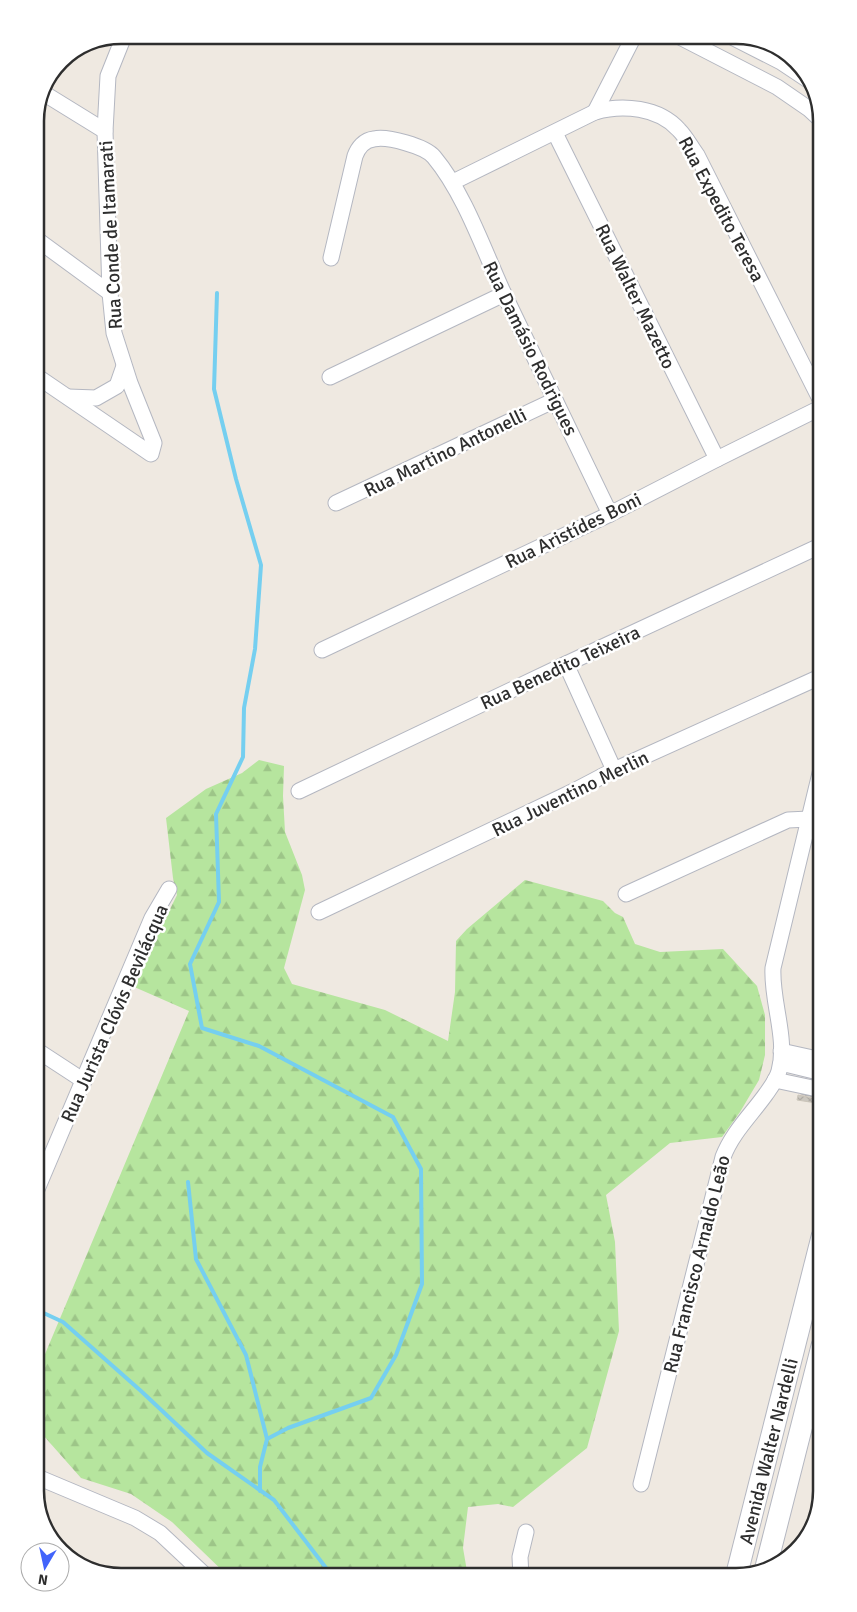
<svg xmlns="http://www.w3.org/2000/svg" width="857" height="1612" font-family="Signika,sans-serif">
<defs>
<pattern id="forest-firs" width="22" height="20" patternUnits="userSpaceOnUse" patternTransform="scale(1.25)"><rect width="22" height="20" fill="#b6e59e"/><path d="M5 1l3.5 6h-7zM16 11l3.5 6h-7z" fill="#9dc588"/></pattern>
<pattern id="building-cross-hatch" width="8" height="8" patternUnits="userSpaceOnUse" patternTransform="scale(1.25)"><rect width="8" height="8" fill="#cbc7bf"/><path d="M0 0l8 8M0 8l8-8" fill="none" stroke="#afaba4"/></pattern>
<filter id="shadow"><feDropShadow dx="4.5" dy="-4.5" stdDeviation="1" flood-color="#0004"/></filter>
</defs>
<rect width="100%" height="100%" fill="#efe9e1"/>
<!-- forest -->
<path fill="url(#forest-firs)" d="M259,760l25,6 -1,30 2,36 17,43 3,15 -21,78 8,16 93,26 63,31 7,-49 1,-51 11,-12 58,-49 78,21 12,12 8,4 12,27 25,8 63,-3 34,37 8,29v40l-6,25 -19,32 -18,25 -52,6 -64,52 9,47 4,89 -32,117 -74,59 -15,-3 -30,3 -5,41 5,29h-239l-57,-55 -41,-28 -50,-16 -38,-43 -8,-22v-35l154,-367 -57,-25 45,-91 -4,-17 -7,-60 40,-29 36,-16z"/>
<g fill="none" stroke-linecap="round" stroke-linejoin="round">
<!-- stream -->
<g stroke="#75cff0" stroke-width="4">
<path d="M217,293l-3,96 22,90 25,86 -6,84 -11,59 -1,49 -27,57 3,88 -29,62 12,64 57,18 134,71 28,52 1,115 -26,71 -25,43 -83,30 -21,11"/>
<path d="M188,1182l8,77 50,96 21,84 -7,28v24"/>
<path d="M35,1309l28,13 78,69 66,62 67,47 59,77"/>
</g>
</g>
<!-- building -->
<path fill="url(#building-cross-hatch)" stroke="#cbc5ba" filter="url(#shadow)" d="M798,1095l19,4 -1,4 -19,-3z"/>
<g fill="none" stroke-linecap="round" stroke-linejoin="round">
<defs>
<g id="street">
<path d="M728,35l53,27 30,20"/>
<path d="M678,36l99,51 32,22 13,12"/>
<path d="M45,94l60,37"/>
<path d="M595,112l39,-76"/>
<path d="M555,133l162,326"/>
<path d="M453,182l142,-70c27,-8 64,-5 84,18 7,7 12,17 18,25l125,248"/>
<path d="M35,238l75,55"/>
<path d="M331,258l24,-102c3,-8 9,-16 19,-17 13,-3 51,7 60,18 30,36 49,91 69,135 35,74 71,148 107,222"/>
<path d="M35,375l116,79 3,-11 -24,-60 -16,-50 -4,-40 -5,-162 3,-55 14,-35"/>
<path d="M330,377l174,-83"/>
<path d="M68,397l28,1 21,-12 7,-20"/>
<path d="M336,503l219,-103"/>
<path d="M322,650l288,-136 107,-55 105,-52"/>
<path d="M566,664l48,106"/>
<path d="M299,791l267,-127 256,-119"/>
<path d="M626,894l162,-74 21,-1"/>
<path d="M319,912l255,-121 40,-21 208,-94"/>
<path d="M35,1049l49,32"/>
<path d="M781,1051l41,9"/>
<path d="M781,1063l41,10"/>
<path d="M775,1080l47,10"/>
<path d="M35,1194l117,-276 17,-29"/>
<path d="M35,1476l100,42 25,15 47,44"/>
<path d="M641,1484l82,-327c9,-24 28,-42 43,-63 5,-7 11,-15 13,-23 9,-32 -8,-70 -6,-103l49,-203"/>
<path d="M521,1577l-1,-20 6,-25"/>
</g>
<g id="secondary">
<path d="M765,1571l57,-225"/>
<path d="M736,1577l86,-340"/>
</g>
</defs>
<!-- street casing -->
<use href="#street" stroke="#b4b7c1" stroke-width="17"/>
<!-- secondary casing -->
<use href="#secondary" stroke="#b4b7c1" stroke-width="23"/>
<!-- street -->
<use href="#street" stroke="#fff" stroke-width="15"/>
<!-- secondary -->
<use href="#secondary" stroke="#fff" stroke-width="21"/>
</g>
<g text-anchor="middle" stroke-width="5" stroke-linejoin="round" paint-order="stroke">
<!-- street labels -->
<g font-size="19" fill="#2e2e2e" stroke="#fff">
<text transform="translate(722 209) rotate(62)" y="7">Rua Expedito Teresa</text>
<text transform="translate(110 235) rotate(-93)" y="7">Rua Conde de Itamarati</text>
<text transform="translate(636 296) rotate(64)" y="7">Rua Walter Mazetto</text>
<text transform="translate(531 348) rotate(64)" y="7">Rua Damásio Rodrigues</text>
<text transform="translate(445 452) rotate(-26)" y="7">Rua Martino Antonelli</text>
<text transform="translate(573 530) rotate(-26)" y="7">Rua Aristídes Boni</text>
<text transform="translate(560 667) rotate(-25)" y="7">Rua Benedito Teixeira</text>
<text transform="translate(570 793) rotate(-26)" y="7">Rua Juventino Merlin</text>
<text transform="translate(114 1013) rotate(-66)" y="7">Rua Jurista Clóvis Bevilácqua</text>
<text transform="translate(696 1264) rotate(-76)" y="7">Rua Francisco Arnaldo Leão</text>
<text transform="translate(768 1451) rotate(-76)" y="7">Avenida Walter Nardelli</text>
</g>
</g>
<!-- crop -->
<path d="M0 0H857V1612H0ZM121 44H736A77 77 0 0 1 813 121V1491A77 77 0 0 1 736 1568H121A77 77 0 0 1 44 1491V121A77 77 0 0 1 121 44Z" fill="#fff" fill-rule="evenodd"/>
<path fill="none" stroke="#2e2e2e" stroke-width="2.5" d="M121 44H736A77 77 0 0 1 813 121V1491A77 77 0 0 1 736 1568H121A77 77 0 0 1 44 1491V121A77 77 0 0 1 121 44Z"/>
<!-- north arrow -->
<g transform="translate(45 1567) rotate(189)"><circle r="24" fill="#ffffff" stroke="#ababab"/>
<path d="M0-4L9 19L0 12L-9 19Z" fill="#4264fb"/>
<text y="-8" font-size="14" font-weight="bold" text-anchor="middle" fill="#2e2e2e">N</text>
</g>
</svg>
